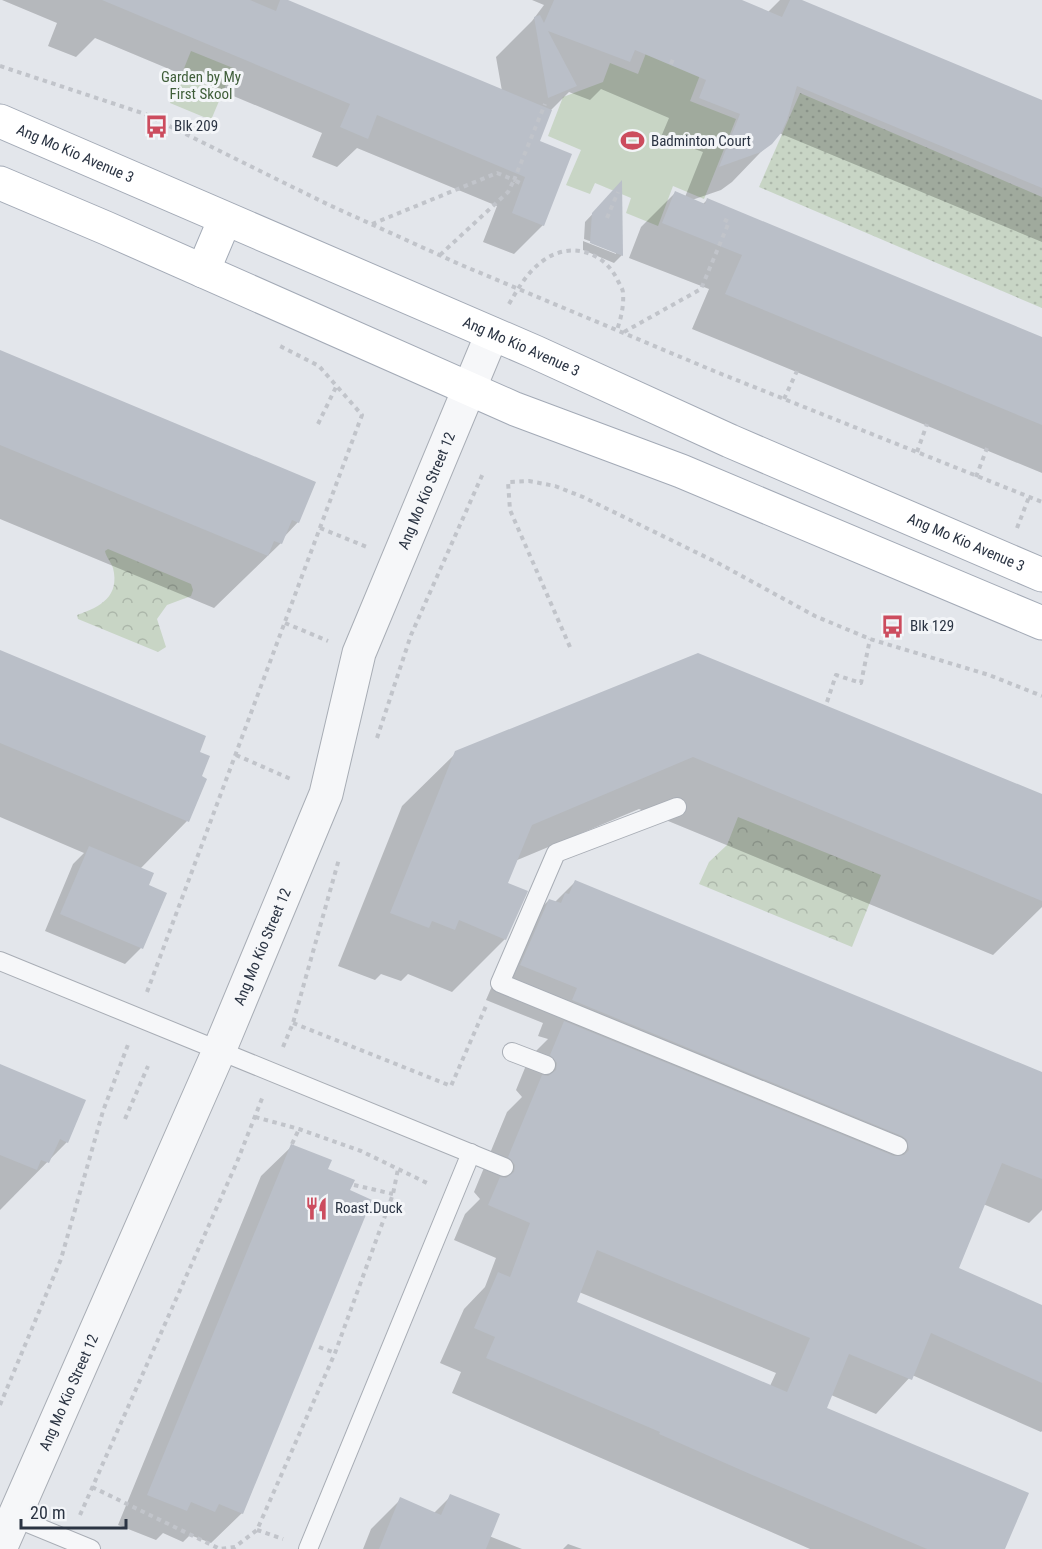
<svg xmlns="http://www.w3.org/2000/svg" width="1042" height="1549" font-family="'Roboto Condensed',sans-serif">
<defs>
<pattern id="grass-dots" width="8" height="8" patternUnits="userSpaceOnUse" patternTransform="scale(1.5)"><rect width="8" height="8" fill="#c8d5c5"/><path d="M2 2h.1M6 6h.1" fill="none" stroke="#acb7aa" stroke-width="1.8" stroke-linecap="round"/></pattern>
<pattern id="park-crowns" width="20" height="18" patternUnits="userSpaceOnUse" patternTransform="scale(1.5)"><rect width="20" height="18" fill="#c8d5c5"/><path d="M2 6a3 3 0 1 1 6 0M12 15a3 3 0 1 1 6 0" fill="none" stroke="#acb7aa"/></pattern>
</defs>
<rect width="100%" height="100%" fill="#e3e6eb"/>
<!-- grass -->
<path fill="url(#grass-dots)" d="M800,93l242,104v111l-283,-121z"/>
<!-- park -->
<g fill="url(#park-crowns)">
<path d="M108,549l83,35 2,6 -2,6 -24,9 -10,14 9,28 -8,5 -80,-33 -1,-4c24,-8 43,-19 36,-47 -2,-6 -7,-11 -8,-17z"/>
<path d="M738,817l143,58 -29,72 -153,-63 10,-22 18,-17z"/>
</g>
<!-- garden -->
<g fill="#c8d5c5">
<path d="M648,48l54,22 -12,31 46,18 -32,80 -31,-13 -15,40 -32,-13 5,-15 -36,-15 -5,11 -24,-9 15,-35 -33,-14 15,-39 40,-15 7,-19 28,11z"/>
<path d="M191,51l42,17 -22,52 -41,-17z"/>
</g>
<!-- shadow -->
<g fill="#0003" fill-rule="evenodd">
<path d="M2,0h282l218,91 -6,-34 36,-36 12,-16 -12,-5h205l30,13 13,-13h18l244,101v141l-263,-109 -47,49 -11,8 -29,10 11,4 4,-4 335,138v135l-350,-144 17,-40 -80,-31 12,-31 34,-34 10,4 18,-45 -42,-15 8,-19 -68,-29 -11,11 -21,-8 -19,19 -12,31 5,83 -29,29 -31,-12 14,-36 -140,-58 -20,19 -25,-10 10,-24 -227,-95 -19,19 -28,-11 9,-23z"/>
<path d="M621,184l1,71 -8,8 -31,-13v-9l33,13v-3l-32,-12 1,-17z"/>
<path d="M0,352l298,170 -14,15 -3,6 -67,65 -214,-89z"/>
<path d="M0,651l198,102 -11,68 -47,48 7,17 -6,62 -16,16 -80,-33 28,-67 11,-11 -84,-36z"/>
<path d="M698,654l344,142v111l-49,48 -354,-146 -124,52 -9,23 -1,55 -53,53 -44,-18 -7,7 -20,-7 -6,6 -37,-14 64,-160 54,-53z"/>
<path d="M575,882l467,192v136l-13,13 -46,-19 -26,64 85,38v125l-1,1 -129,-57 -36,39 -45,-19 -6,14 178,140h-193l-358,-156 9,-21 -21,-9 24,-54 21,-22 11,-29 -42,-18 11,-26 15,-15 -6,-7 33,-80 15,-15 -6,-7 13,-32 19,-19 -10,-3 5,-13 -57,-23 28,-65 35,-35 5,3zM579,1292l197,81 -6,13 -195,-84z"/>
<path d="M0,1066l67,76 -67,68z"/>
<path d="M292,1146l-50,367 -31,30 -21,-8 -7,7 -20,-9 -7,7 -38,-15 143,-349z"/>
<path d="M451,1496l38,40 33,13h-159l8,-20 30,-30 33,14z"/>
<path d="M568,1544l14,5h-19z"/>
</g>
<!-- building -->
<g fill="#babfc8" fill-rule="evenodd">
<path d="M102,0h148l26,11 4,-11h8l264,110 -12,31 32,13 -28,72 -32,-13 13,-36 -148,-62 -9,24 -28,-12 10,-23z"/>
<path d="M554,0h188l40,17 8,-17h12l240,100v88l-245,-102 -10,34 -6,13 -9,11 -11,8 -42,15 21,-53 -41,-16 7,-18 -71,-30 -5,12 -82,-31 29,55 -29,12 -14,-81 6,-2 4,8z"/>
<path d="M622,180l1,76 -33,-13 2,-30z"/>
<path d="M675,191l30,13 2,-6 335,139v88l-317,-131 17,-39 -80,-32z"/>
<path d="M0,350l316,132 -17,41 -7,-3 -10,24 -8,-3 -6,15 -268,-111z"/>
<path d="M0,650l206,86 -6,16 10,4 -8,20 5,3 -18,43 -189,-79z"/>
<path d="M698,653l344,141v107l-349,-144 -161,68 -24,58 20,8 -22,49 -47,-20 -4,10 -23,-9 -3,7 -39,-15 65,-162z"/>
<path d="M89,846l65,27 -5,12 18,8 -24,56 -83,-35z"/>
<path d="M575,880l467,192v107l-40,-16 -43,105 83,37v78l-111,-50 -19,47 -63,-26 -22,54 202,85 -24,56h-78l-177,-75 -91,-40 1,-2 -174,-74 9,-21 -21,-9 24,-56 12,5 20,-54 -42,-18 12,-28 6,1 8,-6 1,-7 -7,-8 34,-82 6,1 8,-6 1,-7 -7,-8 14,-34 330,135 10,-1 5,-5 -2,-10 -5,-4 -330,-136 5,-12 -57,-23 29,-66 12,4 4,-10 4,1zM597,1250l213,88 -23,54 -210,-90z"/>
<path d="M0,1064l86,36 -18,43 -8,-4 -11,24 -8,-3 -4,10 -37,-15z"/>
<path d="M291,1144l41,16 -4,9 27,11 -5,10 22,10 -129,314 -24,-10 -4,8 -24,-10 -4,9 -40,-16z"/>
<path d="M450,1494l50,20 -14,35h-107l21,-52 41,18z"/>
</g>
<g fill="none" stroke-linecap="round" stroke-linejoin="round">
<defs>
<g id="lane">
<path d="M677,807l-121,46 -56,130 398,163"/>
<path d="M0,961l504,206"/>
<path d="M512,1052l34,13"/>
<path d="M13,1517l78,32"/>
<path d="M308,1549l163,-396"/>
</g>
<g id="street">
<path id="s1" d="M0,1549l219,-498 107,-257 33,-141 133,-319"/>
</g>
<g id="primary">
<path id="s2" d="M0,121l535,231 195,89 312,134"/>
<path d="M0,183l106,45 409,181 166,62 361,152"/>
<path d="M203,271l22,-52"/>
</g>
</defs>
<!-- lane casing -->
<use href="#lane" stroke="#a8adb5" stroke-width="20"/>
<!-- street casing -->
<use href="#street" stroke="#a8adb5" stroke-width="35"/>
<!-- primary casing -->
<use href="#primary" stroke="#a3aab6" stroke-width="35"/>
<!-- path -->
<g stroke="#c1c4ca" stroke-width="4" stroke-dasharray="4.5 4.5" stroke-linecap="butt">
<path d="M671,64l2,-5"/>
<path d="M0,66l145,48 182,90 132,60 255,107 328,131"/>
<path d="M607,218l11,-26"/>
<path d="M372,224l125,-51 17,7 31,-76"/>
<path d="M440,255l68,-63 6,-12 8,4"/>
<path d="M509,304c10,-17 19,-33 35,-44 27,-19 61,-8 74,21 2,4 5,8 5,12 1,13 -2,25 -6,37"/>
<path d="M624,332l77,-43 28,-67 -6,-3"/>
<path d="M784,399l13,-28"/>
<path d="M318,424l19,-39"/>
<path d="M917,452l10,-28"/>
<path d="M976,477l11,-29"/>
<path d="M320,528l47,19"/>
<path d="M1017,528l12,-31"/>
<path d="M285,623l43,18"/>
<path d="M570,647l-60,-137 -2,-28 21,-1 26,5 28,11 135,66 97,53 55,23 119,36 53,21"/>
<path d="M827,702l9,-27 25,8 9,-44"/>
<path d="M377,738l34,-103 73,-164"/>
<path d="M236,755l57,25"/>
<path d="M147,992l215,-577 -43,-49 -41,-21"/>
<path d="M293,1023l158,63 35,-80"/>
<path d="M283,1047l10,-24 46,-164"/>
<path d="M255,1117l44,12 62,22 68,33"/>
<path d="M125,1119l23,-53"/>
<path d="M292,1144l7,-15"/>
<path d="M354,1185l39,9"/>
<path d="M319,1347l16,6"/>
<path d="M0,1405l61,-146 42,-148 26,-69"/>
<path d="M92,1487l128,62 15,-2 22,-17 78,-177 58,-159 5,-25"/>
<path d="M80,1515l157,-353 26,-66"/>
<path d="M257,1530l26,9"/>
</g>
<!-- lane -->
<use href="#lane" stroke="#f6f7f9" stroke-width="18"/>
<!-- street -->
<use href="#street" stroke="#f6f7f9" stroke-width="33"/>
<!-- primary -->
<use href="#primary" stroke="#fff" stroke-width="33"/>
</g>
<!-- icons -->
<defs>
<symbol id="bus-bare" viewBox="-9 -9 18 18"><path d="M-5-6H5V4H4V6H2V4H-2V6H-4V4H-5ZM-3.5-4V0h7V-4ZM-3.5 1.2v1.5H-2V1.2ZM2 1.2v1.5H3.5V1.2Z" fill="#cc4c5e" stroke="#f3f5f8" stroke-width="2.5" paint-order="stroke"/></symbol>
<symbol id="stadium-bare" viewBox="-9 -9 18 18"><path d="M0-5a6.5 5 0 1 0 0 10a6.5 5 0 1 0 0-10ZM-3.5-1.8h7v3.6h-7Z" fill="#cc4c5e" stroke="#f3f5f8" stroke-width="2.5" paint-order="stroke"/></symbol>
<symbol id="restaurant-bare" viewBox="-9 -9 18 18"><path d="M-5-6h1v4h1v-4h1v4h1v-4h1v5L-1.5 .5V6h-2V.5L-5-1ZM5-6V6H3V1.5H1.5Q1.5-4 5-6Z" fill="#cc4c5e" stroke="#f3f5f8" stroke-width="2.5" paint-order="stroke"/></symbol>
</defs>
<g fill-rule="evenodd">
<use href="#bus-bare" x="140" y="110" width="33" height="33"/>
<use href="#stadium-bare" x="616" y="124" width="33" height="33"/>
<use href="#bus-bare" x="876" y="610" width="33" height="33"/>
<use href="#restaurant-bare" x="300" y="1192" width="33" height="33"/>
</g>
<g text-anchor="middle" stroke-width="6" stroke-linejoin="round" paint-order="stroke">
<!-- park labels -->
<g font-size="15" fill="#3f5e39" stroke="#f3f5f8">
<text x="201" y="82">Garden by My<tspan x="201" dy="17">First Skool</tspan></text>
</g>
<!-- poi labels -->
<g font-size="15" fill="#2b3443" stroke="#f3f5f8" text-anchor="start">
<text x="174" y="131">Blk 209</text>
<text x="651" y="146">Badminton Court</text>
<text x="910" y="631">Blk 129</text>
<text x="335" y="1213">Roast.Duck</text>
</g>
<!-- street labels -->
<g font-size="15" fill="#2b3443" stroke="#f3f5f8">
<text dy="5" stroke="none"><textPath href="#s2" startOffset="82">Ang Mo Kio Avenue 3</textPath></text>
<text dy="5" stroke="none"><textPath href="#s2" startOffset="568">Ang Mo Kio Avenue 3</textPath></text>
<text dy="5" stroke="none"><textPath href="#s1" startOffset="1143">Ang Mo Kio Street 12</textPath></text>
<text dy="5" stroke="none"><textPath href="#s2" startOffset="1054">Ang Mo Kio Avenue 3</textPath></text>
<text dy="5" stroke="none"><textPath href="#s1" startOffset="657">Ang Mo Kio Street 12</textPath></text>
<text dy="5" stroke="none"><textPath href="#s1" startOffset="171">Ang Mo Kio Street 12</textPath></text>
</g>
</g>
<!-- scale -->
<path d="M21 1519v9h105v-9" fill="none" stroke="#2b3443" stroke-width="3"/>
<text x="30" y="1519" font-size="18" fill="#2b3443" stroke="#f3f5f8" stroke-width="4.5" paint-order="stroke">20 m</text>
</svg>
